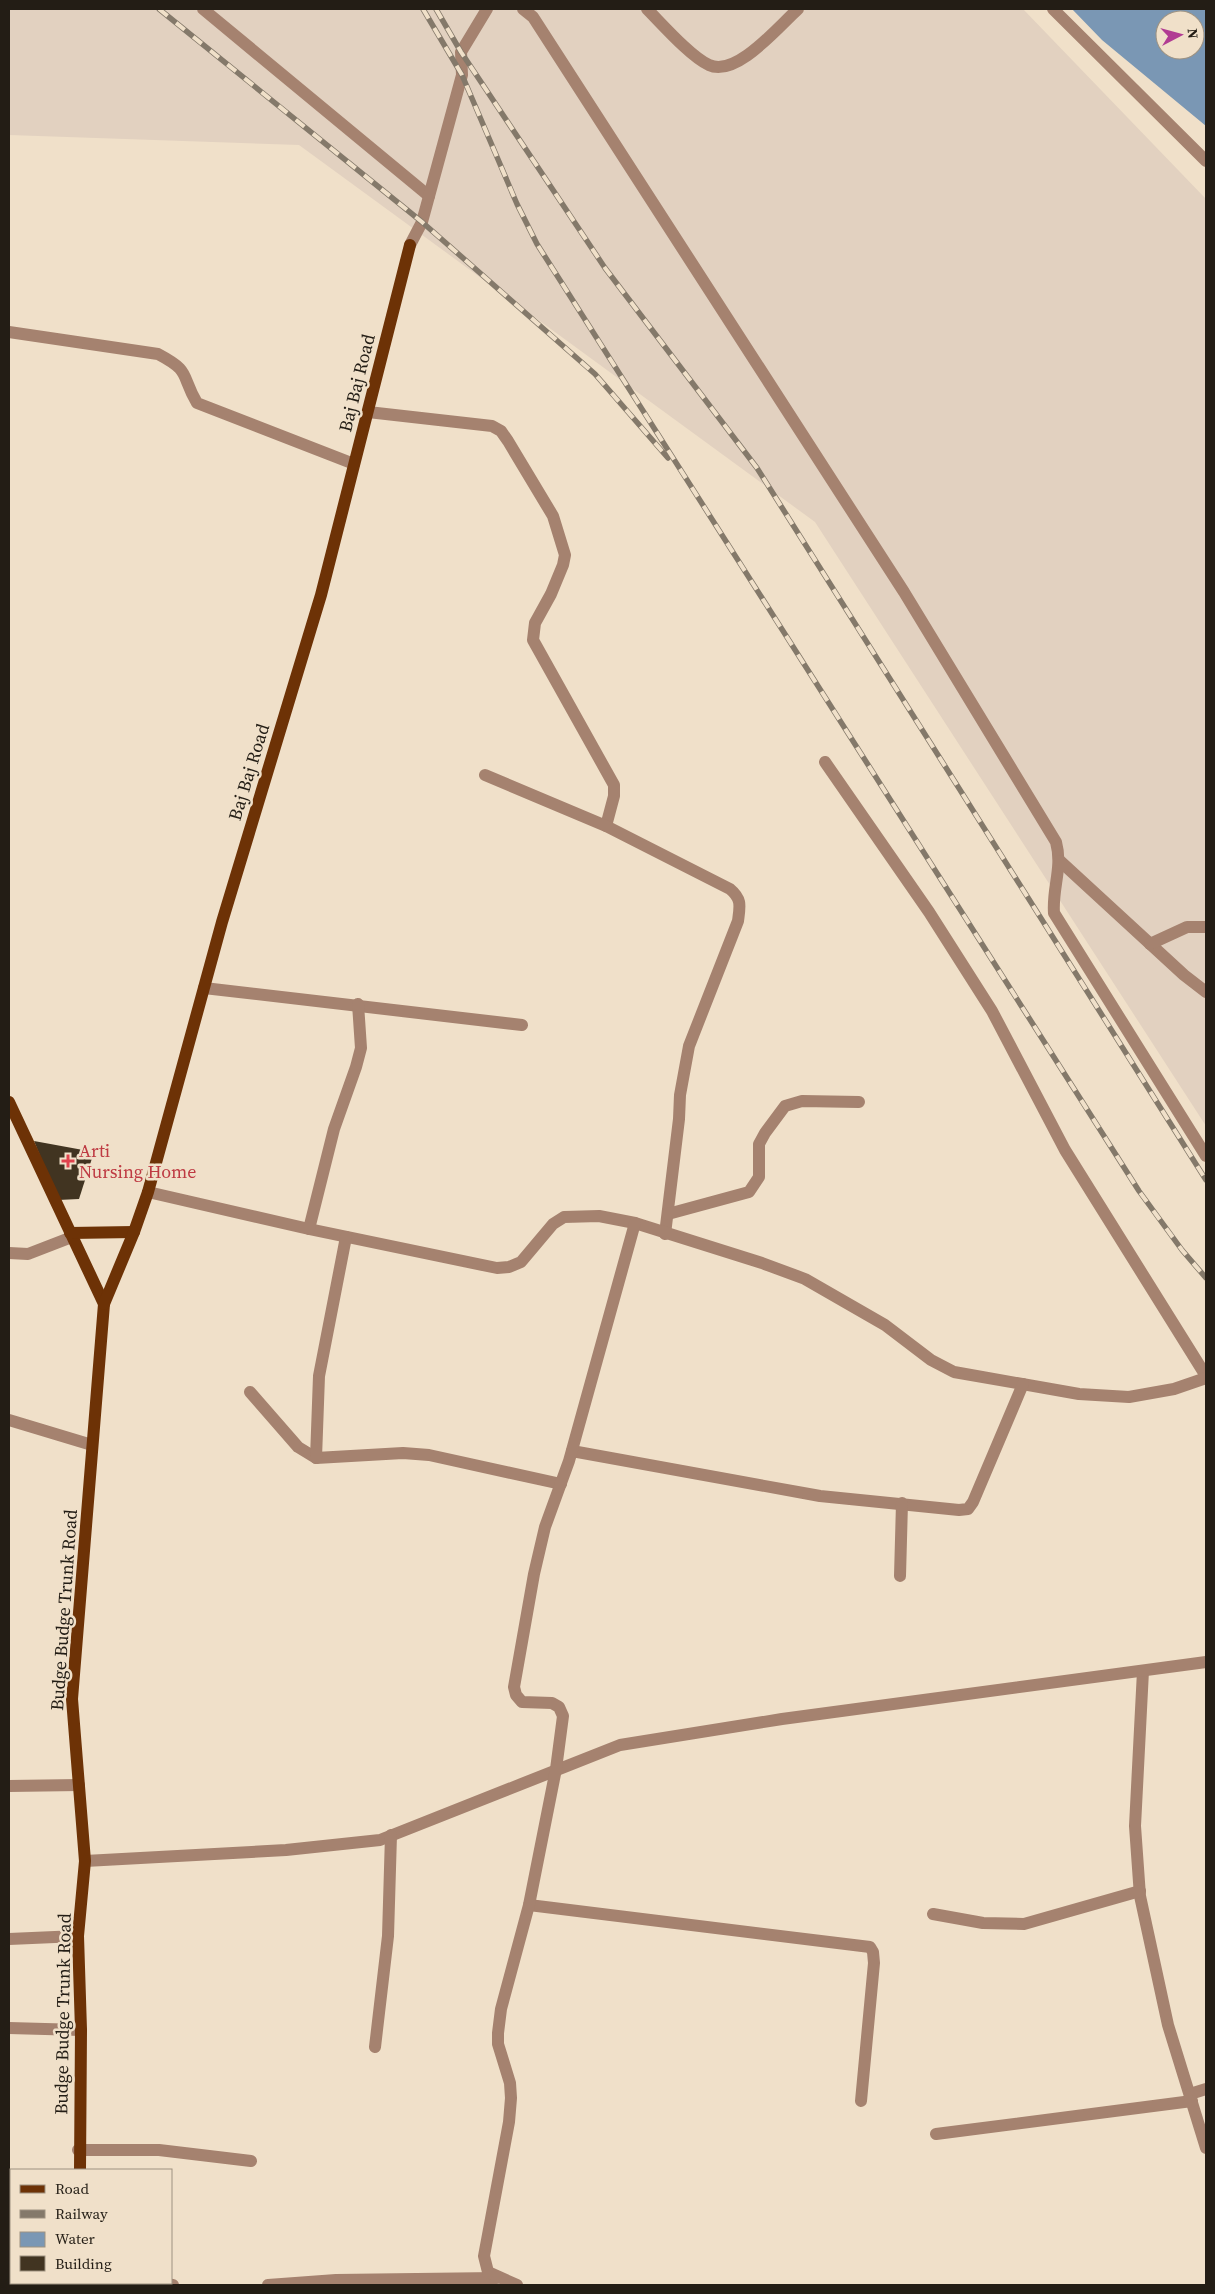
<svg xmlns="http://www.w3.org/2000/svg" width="1215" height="2294" font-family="'Source Serif 4',serif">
<rect width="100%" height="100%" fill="#f0e0c9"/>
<!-- industrial -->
<path fill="#e2d1c0" d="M9,9h1014l183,190v927l-391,-604 -516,-377 -290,-10z"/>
<!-- water -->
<path fill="#7a97b4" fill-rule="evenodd" d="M1072,9h134v117l-104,-86zM1165,20h30v30h-30z"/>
<!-- building -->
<path fill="#413421" d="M34,1141l60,11 -15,47 -21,1z"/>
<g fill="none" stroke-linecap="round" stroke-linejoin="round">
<!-- minor -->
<g stroke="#a5826f" stroke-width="12">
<path d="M203,9l226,187"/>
<path d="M523,9l10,8 371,575 152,250c7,26 -4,46 -2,71l152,243"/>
<path d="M647,9c15,15 44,48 62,56 27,13 70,-39 89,-56"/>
<path d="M1053,9l153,152"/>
<path d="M410,245l12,-23 40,-147 -1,-23 26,-43"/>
<path d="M9,332l149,22c34,18 22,20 39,49l157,61"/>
<path d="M368,412l124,14 9,5 7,10 45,75 12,39 -2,10 -12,29 -16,29 -2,17 81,145v11l-8,30"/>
<path d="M825,762l104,150 63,99 73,139 141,226"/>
<path d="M485,775l121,51 124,63c12,10 10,17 8,32l-49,125 -9,49 -1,24 -14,115"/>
<path d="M1060,861l124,114 22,17"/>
<path d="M1150,944l37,-17h19"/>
<path d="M204,988l318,37"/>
<path d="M148,1192l161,37 188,39 12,-1 12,-5 32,-38 11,-7 35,-1 36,7 127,40 43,16 80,46 46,35 23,12 125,22 50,3 45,-8 32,-11"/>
<path d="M668,1214l81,-22 10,-15v-33l6,-11 20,-27 17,-5 57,1"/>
<path d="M309,1229l25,-100 22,-62 5,-19 -3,-44"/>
<path d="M9,1253l19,1 44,-17"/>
<path d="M250,1392l48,55 18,11 87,-5 26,2 132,29"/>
<path d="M9,1420l83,25"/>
<path d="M572,1451l248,45 139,14 9,-1 5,-7 50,-118"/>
<path d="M316,1458l3,-82 27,-139"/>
<path d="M900,1576l2,-73"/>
<path d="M1143,1671l-8,155 5,70 28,129 38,123"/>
<path d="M9,1786l70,-1"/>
<path d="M85,1861l201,-11 94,-10 240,-95 162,-26 424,-57"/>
<path d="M529,1905l341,42 3,5 1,11 -13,138"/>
<path d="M933,1914l50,9 41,1 116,-33"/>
<path d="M9,1939l69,-3"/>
<path d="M9,2028l72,2"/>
<path d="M375,2047l13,-111 3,-101"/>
<path d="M1190,2094l16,-5"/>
<path d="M936,2134l256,-33"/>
<path d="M78,2150h81l92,11"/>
<path d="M154,2283l19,2"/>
<path d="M268,2285l68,-5 161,-2"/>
<path d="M517,2285l-29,-13 -4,-16 25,-134 2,-24 -1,-15 -12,-39v-11l3,-24 28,-104 27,-136 7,-53 -4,-9 -7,-4 -30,-1 -6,-7 -2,-8 20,-113 11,-47 24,-66 66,-238"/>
</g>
<!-- major -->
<g stroke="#6d3206" stroke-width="12">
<path d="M9,1102l95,202 -32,395 13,162 -7,75 3,94 -1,140"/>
<path d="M70,1233l64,-1"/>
<path d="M104,1304l30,-72 14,-40 74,-270 99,-327 89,-350"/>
<path d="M87,2283v2"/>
</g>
<defs>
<g id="rail">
<path d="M159,9l263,213 173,152 73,84"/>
<path d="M423,9l39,66 55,129 20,40 602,947 43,59 24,28"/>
<path d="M436,9l25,43 144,216 152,200 449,712"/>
</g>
</defs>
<!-- rail casing -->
<use href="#rail" stroke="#84796a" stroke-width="5.5"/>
<!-- rail -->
<use href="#rail" stroke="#f0e0c9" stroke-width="4" stroke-dasharray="11" stroke-linecap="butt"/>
</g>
<!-- markers -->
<path fill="#e0444e" stroke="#f0e0c9" stroke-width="2" d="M65.5 1153.5h5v5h5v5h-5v5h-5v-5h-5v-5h5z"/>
<g text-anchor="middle" stroke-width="5" stroke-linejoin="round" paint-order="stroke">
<!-- street labels -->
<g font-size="18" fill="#231d15" stroke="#f0e0c9">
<text transform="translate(357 383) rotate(-76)" y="6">Baj Baj Road</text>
<text transform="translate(249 772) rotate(-73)" y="6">Baj Baj Road</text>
<text transform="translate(64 1610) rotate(-86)" y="6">Budge Budge Trunk Road</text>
<text transform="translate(63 2014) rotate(-89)" y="6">Budge Budge Trunk Road</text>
</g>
<!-- health labels -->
<g font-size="18" fill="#be3a42" stroke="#f0e0c9" text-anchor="start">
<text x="79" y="1157">Arti<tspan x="79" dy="21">Nursing Home</tspan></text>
</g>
</g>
<!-- border -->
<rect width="1215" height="2294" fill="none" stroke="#231d15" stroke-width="20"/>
<!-- legend -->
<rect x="10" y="2169" width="162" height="115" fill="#f0e0c9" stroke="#9e9281"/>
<rect x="20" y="2185" width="25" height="8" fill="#6d3206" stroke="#9e9281"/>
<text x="55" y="2194" font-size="15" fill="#231d15">Road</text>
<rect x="20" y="2210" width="25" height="8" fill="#84796a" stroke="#9e9281"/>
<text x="55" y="2219" font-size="15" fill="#231d15">Railway</text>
<rect x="20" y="2232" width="25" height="15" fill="#7a97b4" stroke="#9e9281"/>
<text x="55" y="2244" font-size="15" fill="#231d15">Water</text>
<rect x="20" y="2256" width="25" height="15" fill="#413421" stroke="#9e9281"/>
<text x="55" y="2269" font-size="15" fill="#231d15">Building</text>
<!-- north arrow -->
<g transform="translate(1180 35) rotate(84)"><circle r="24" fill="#f0e0c9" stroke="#9e9281"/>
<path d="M0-4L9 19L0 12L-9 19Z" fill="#b13c93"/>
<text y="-8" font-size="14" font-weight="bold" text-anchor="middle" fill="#231d15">N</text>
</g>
</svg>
